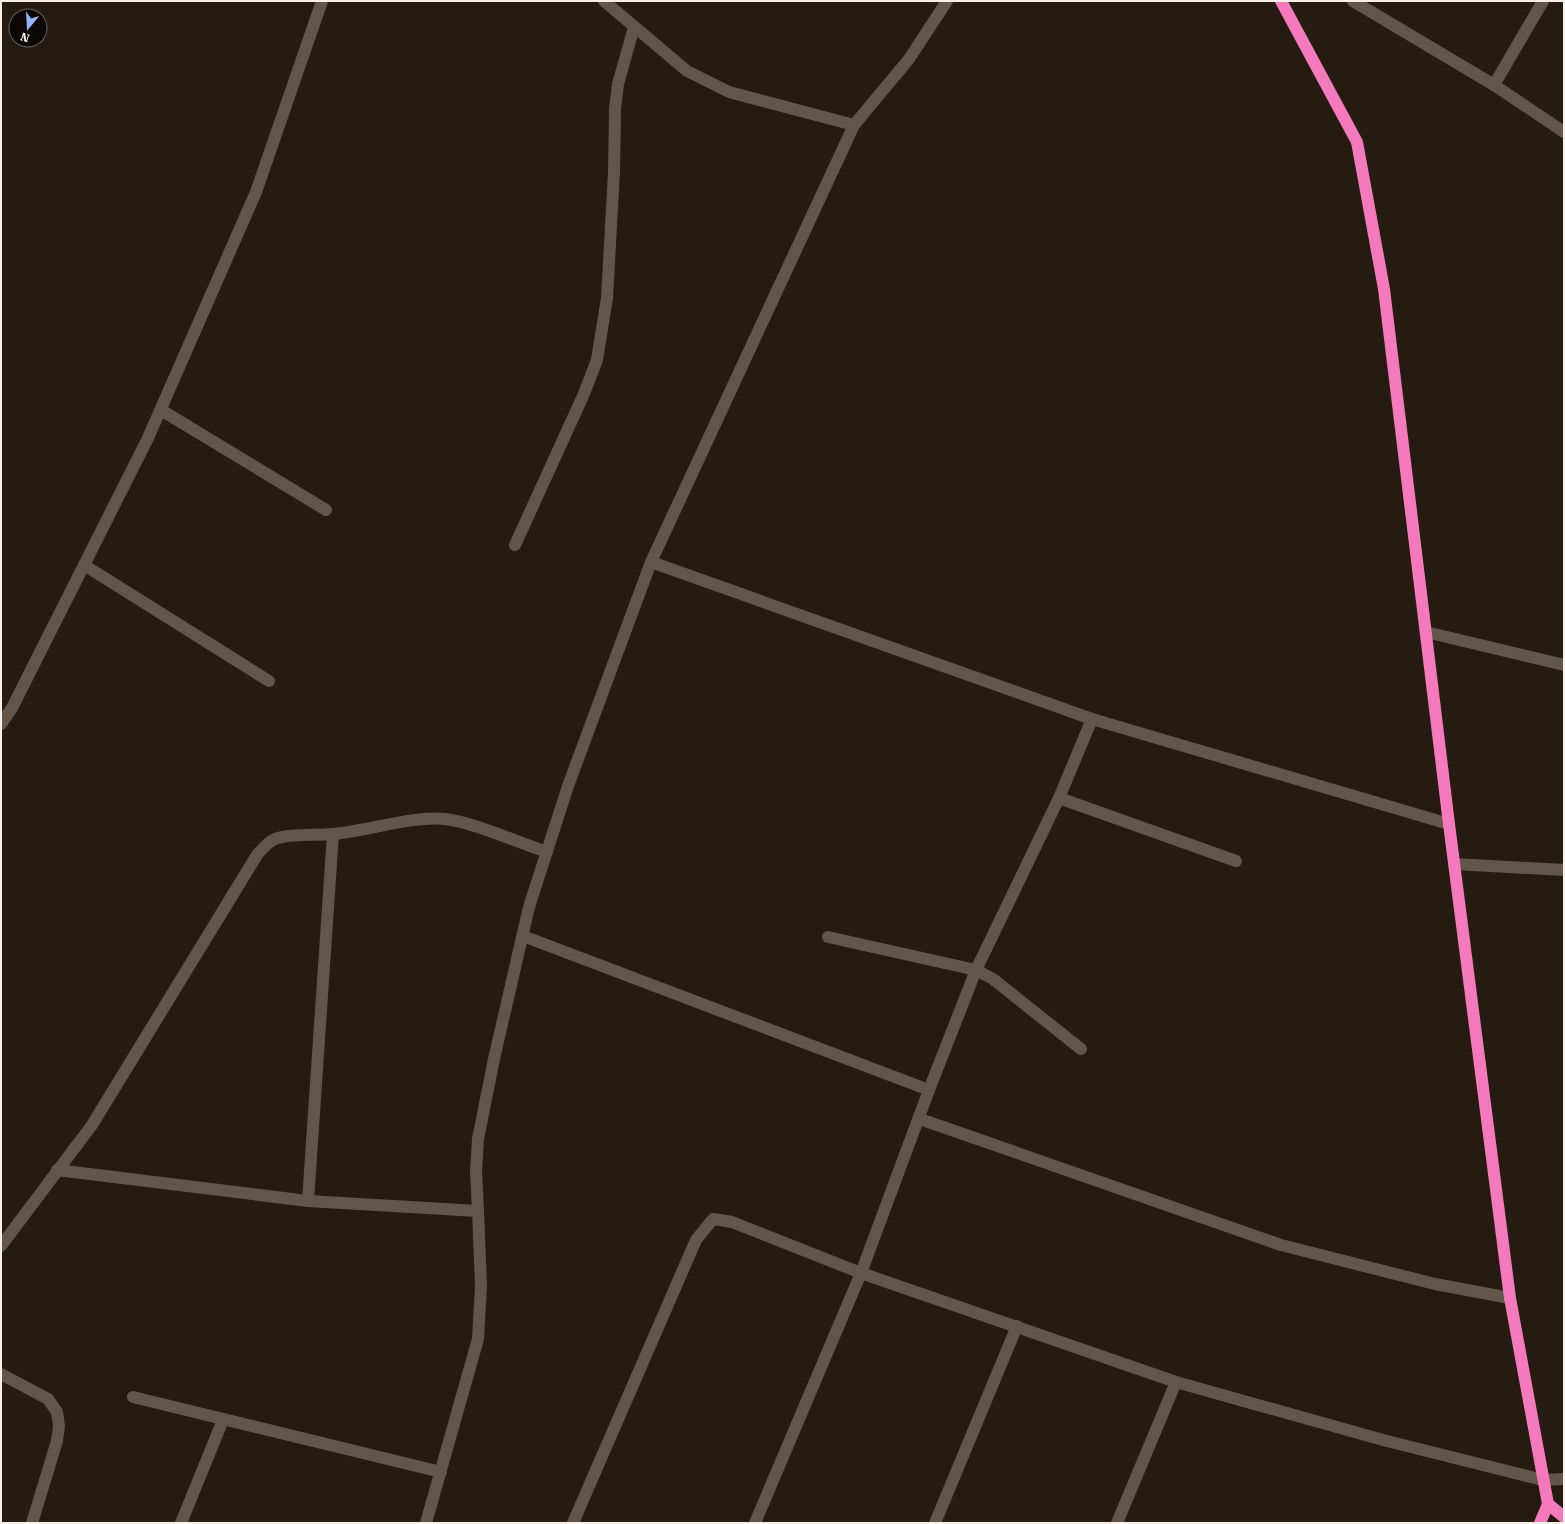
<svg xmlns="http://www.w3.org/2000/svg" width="1565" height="1524" font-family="'Roboto Serif',serif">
<rect width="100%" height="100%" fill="#251b11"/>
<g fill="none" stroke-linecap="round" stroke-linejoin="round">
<!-- minor -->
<g stroke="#62564b" stroke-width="12">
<path d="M604,1l83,70 42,21 125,33"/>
<path d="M1353,1l141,84 70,47"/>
<path d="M1494,85l49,-84"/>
<path d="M161,410l165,100"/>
<path d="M515,545l68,-149 14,-36 10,-62 7,-126 1,-63 3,-25 16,-57"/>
<path d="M651,562l441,157 357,105"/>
<path d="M84,565l185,116"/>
<path d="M1426,632l138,33"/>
<path d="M1,724l11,-16 136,-270 108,-246 66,-191"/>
<path d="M1059,798l177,63"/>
<path d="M1454,864l110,6"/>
<path d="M523,936l406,154"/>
<path d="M828,937l148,33 17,9 88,70"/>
<path d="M920,1119l361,126 154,39 75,14"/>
<path d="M57,1170l251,31 170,10 -2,-40 2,-32 16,-80 35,-152 39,-121 83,-224 203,-437 55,-66 38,-58"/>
<path d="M308,1201l25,-367"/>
<path d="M1,1246l91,-121 165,-270c5,-6 11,-13 18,-16 18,-6 40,-3 58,-5 36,-3 76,-18 112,-15 31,4 71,23 102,33"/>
<path d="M1,1374l47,25 9,13 2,14 -2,15 -25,82"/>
<path d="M133,1397l308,75"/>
<path d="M181,1523l42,-103"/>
<path d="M426,1523l52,-184 3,-53 -3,-75"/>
<path d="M573,1523l123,-283 17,-21 19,3 129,51 315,109 207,58 160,40 21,-1"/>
<path d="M755,1523l106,-250 68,-183 47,-120 83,-172 33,-79"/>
<path d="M935,1523l82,-197"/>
<path d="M1117,1523l59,-141"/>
</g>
<!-- highway -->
<g stroke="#f57abd" stroke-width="12">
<path d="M1281,1l76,141 27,147 65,535 61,474 38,206 -8,19"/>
<path d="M1548,1504l16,13"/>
</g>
</g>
<!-- border -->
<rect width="1565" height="1524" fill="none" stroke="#f6f0e9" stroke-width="4"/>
<!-- north arrow -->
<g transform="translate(28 28) rotate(198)"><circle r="19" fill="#0b0704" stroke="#696460"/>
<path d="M0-3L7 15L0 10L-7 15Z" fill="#95b6fd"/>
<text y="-6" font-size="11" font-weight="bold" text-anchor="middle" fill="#f6f0e9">N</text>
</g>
</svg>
